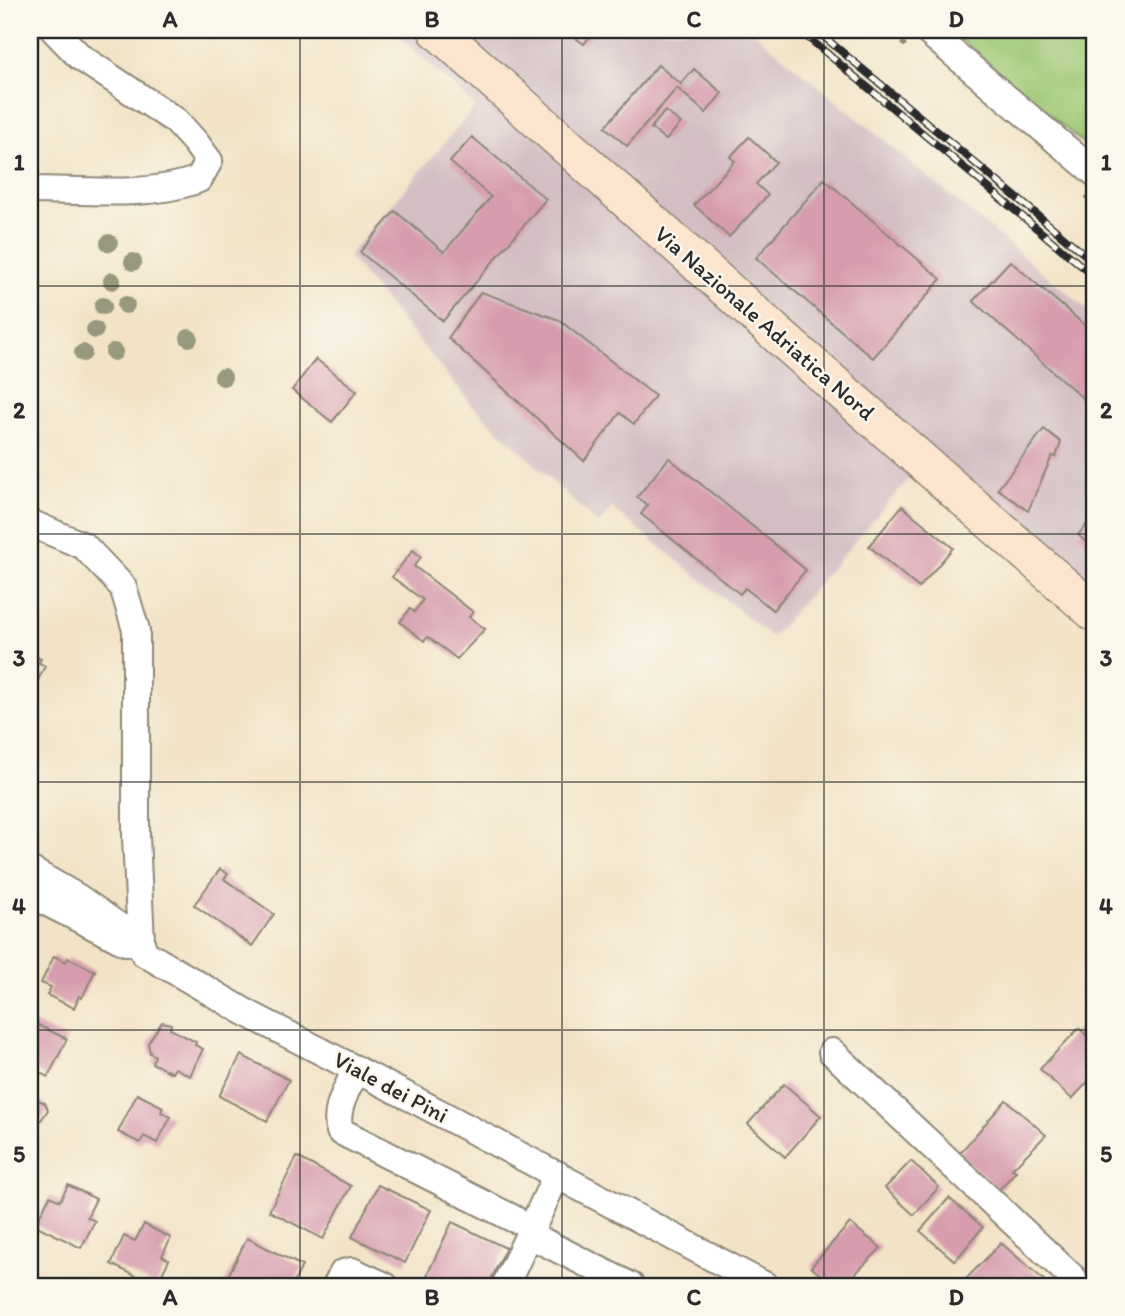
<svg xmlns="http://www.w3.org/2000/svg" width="1125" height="1316" font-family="Itim,sans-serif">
<rect width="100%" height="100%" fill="#fbf7ec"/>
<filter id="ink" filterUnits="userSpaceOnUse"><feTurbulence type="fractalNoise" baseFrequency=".0143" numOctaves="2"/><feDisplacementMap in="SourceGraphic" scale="14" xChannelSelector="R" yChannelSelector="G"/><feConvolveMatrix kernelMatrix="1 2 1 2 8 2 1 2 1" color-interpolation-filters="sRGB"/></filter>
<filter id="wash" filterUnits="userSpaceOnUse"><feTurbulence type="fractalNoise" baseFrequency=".00686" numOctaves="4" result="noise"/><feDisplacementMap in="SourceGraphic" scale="28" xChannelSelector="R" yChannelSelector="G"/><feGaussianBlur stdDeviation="1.57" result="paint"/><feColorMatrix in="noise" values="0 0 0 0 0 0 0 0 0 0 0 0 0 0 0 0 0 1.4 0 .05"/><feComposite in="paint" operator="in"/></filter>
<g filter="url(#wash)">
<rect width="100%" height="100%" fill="#f2e3c6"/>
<!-- industrial -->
<path fill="#d2bec3" d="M392,30h359l344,286v279l-163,-143 -160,185 -160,-129 -14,16 -125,-118 -125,-150 128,-150z"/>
<!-- green -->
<path fill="#9dc773" stroke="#64794f" stroke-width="2" d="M949,30h146v123z"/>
<g id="blocks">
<!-- building -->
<g fill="#d79dae">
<path d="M565,30h30l-11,14z"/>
<path d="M658,65l23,19 13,-15 28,24 -16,20 -29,-25 -50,58 -22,-19z"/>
<path d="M665,111l16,12 -15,17 -15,-12z"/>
<path d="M472,137l74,62 -103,122 -83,-69 35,-41 49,41 47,-55 -41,-35z"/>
<path d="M749,137l27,25 -20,22 12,11 -39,42 -35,-32 41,-44 -5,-4z"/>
<path d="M824,179l117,100 -68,79 -117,-100z"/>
<path d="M1010,261l85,73v75l-122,-108z"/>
<path d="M481,292l78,28 96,76 -21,28 -14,-11 -36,48 -136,-123z"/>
<path d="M316,359l41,32 -25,31 -40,-32z"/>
<path d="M1044,429l17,13 -5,15 -4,-1 -24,55 -30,-22z"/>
<path d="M669,458l137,112 -33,40 -28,-22 -5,6 -99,-80 7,-9 -11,-8z"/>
<path d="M902,506l51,42 -34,40 -50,-42z"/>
<path d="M1095,515v35l-17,-15z"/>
<path d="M413,550l8,7 -7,9 59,46 -4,5 16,12 -28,30 -29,-22 -4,4 -24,-19 10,-13 4,3 9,-12 -31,-23z"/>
<path d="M30,654l11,5 -2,4 6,3 -15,30z"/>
<path d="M220,869l8,5 -4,5 50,35 -22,32 -58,-41z"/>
<path d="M54,956l12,6 2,-4 27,13 -13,27 -3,-2 -5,12 -27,-13 4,-8 -10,-4z"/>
<path d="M30,1021l37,18 -19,38 -18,-9z"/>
<path d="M162,1022l9,2 -1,5 26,13 -1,3 8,4 -13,27 -15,-8 -3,5 -20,-10 3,-7 -5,-3 -2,-10z"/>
<path d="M1079,1028l16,16v30l-23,25 -32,-30z"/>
<path d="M241,1055l48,25 -22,41 -48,-25z"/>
<path d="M784,1084l37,32 -36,41 -37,-33z"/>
<path d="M137,1094l26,13 -2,5 10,5 -14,26 -13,-7 -4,7 -22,-11z"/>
<path d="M30,1096l15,7 3,7 -7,10 -5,1 -6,15z"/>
<path d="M1006,1100l40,35 -34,34 4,2 -17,19 -40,-36z"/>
<path d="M297,1157l54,29 -28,53 -54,-28z"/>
<path d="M911,1161l28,26 -25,28 -29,-27z"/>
<path d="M68,1185l28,14 -9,18 8,4 -14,27 -46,-23 15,-29 10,5z"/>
<path d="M378,1185l53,25 -26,53 -53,-26z"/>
<path d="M949,1198l34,29 -28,34 -35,-30z"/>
<path d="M452,1222l54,26 -18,38h-38l-23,-11z"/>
<path d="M850,1223l31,25 -38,38h-10l-22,-19z"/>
<path d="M144,1224l27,14 -9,18 7,4 -13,26 -45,-22 13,-28 11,5z"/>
<path d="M247,1238l55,28 -10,20h-69z"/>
<path d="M1001,1243l44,38 -5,5h-76l2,-2 -3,-2z"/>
</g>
</g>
</g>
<g filter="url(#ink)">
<use href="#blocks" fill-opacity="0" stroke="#8e8778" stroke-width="2"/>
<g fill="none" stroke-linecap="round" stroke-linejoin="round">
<defs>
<g id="minor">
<path d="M926,30l169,143"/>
<path d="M30,190c54,0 119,8 169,-11l10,-18 -14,-19 -19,-21 -96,-64 -26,-27"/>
<path d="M30,523l54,23 39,41 13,43v207l5,105h-16l-95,-48"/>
<path d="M30,870l47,27 64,45 3,11 101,59 172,89 349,185"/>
<path d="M832,1052l241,226 6,8"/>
<path d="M356,1069c-8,19 -23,41 -16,62l174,88"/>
<path d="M528,1234l103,52"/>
<path d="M336,1286l7,-13 9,-2 33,15"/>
<path d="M505,1286l52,-112"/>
</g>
<path id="secondary" d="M437,30l342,306 316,277"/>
</defs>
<!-- minor casing -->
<use href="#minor" stroke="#8e8778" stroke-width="30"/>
<!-- secondary casing -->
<use href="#secondary" stroke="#8e8778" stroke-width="40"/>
<!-- path -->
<g stroke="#8e8778" stroke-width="4.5" stroke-dasharray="5 5" stroke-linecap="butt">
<path d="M886,30l21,17"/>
<path d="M1086,196l9,8"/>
</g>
<!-- minor -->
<use href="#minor" stroke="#fff" stroke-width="26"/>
<!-- secondary -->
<use href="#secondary" stroke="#fbe5cf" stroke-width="37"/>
<defs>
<g id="rail">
<path d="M799,30l296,247"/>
<path d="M823,36l272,227"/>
</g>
</defs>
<!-- rail casing -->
<use href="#rail" stroke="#2b2b2b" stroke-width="8"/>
<!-- rail -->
<use href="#rail" stroke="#fbf7ec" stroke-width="5" stroke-dasharray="16" stroke-linecap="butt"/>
</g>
<!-- trees -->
<g fill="#97987d">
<circle cx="109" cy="243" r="9"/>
<circle cx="133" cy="262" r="9"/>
<circle cx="112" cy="281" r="9"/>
<circle cx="126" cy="305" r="9"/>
<circle cx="103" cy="306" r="9"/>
<circle cx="95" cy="330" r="9"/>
<circle cx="189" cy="338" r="9"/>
<circle cx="114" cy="352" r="9"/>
<circle cx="83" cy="353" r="9"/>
<circle cx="223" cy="377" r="9"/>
</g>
</g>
<!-- grid -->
<path fill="none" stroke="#2b2b2b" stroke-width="2" stroke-opacity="0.55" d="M300,30v1256M562,30v1256M824,30v1256M30,286h1065M30,534h1065M30,782h1065M30,1030h1065"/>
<g text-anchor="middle" stroke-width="5" stroke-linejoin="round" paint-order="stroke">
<!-- street labels -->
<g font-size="23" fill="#2b2b2b" stroke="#fbf7ec">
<text transform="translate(765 323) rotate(41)" y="8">Via Nazionale Adriatica Nord</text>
<text transform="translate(391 1087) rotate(28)" y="8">Viale dei Pini</text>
</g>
</g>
<!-- margin -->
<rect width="1125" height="1316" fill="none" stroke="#fbf7ec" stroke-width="77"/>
<rect x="38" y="38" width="1048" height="1240" fill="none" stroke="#2b2b2b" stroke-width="2.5"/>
<g font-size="23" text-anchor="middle" font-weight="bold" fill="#2b2b2b">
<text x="170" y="27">A</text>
<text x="432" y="27">B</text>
<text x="694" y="27">C</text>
<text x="956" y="27">D</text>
<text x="19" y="170">1</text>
<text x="1106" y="170">1</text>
<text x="19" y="418">2</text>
<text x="1106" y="418">2</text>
<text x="19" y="666">3</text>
<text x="1106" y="666">3</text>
<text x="19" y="914">4</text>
<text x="1106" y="914">4</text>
<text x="19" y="1162">5</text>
<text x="1106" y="1162">5</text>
<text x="170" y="1305">A</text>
<text x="432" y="1305">B</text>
<text x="694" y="1305">C</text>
<text x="956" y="1305">D</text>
</g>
</svg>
